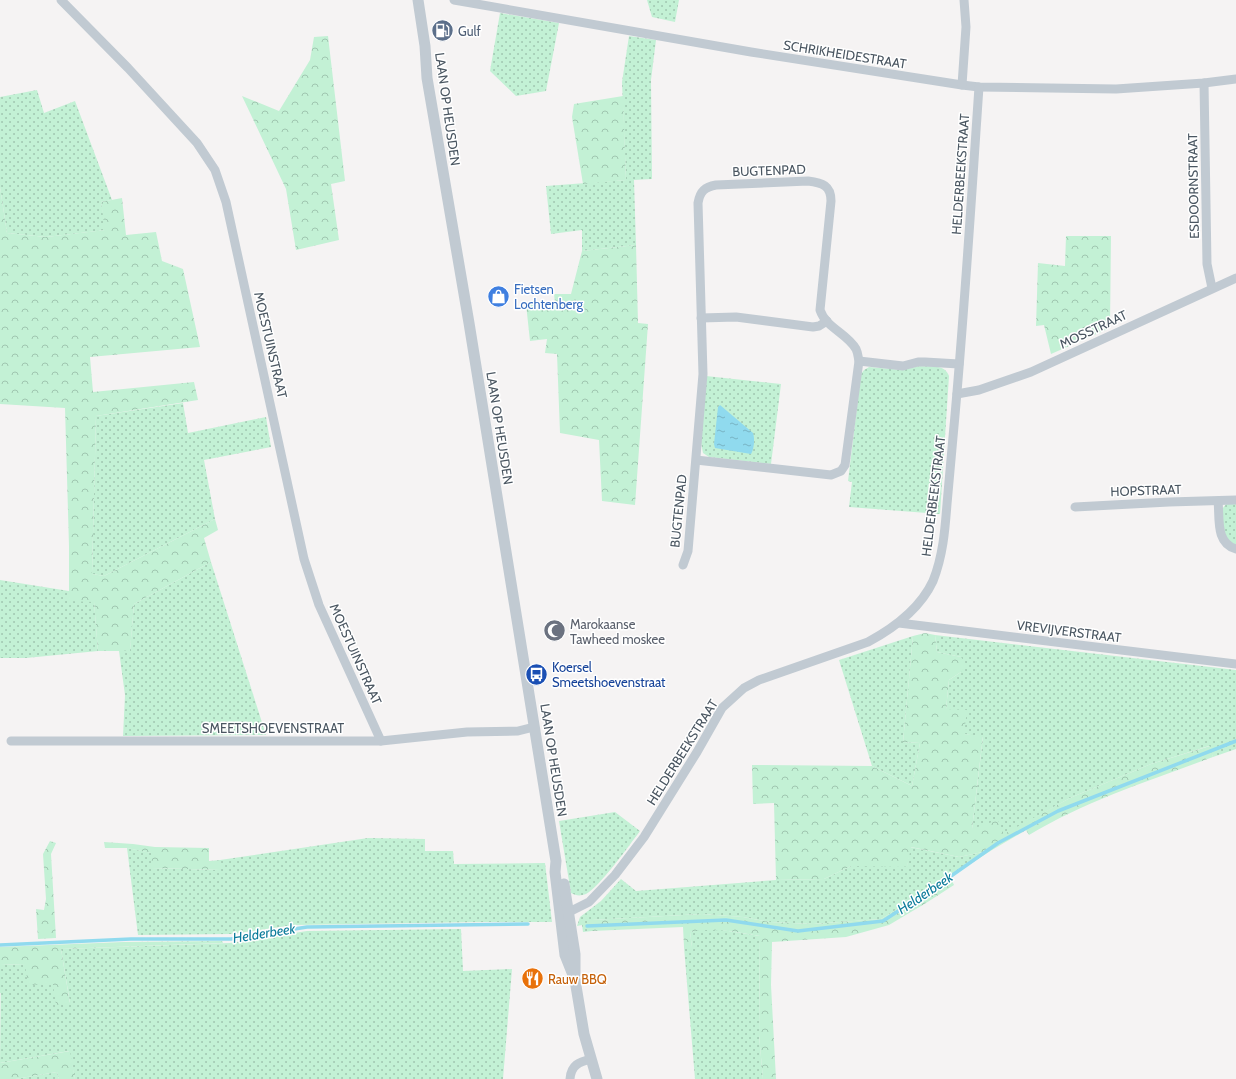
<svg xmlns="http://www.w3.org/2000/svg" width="1236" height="1079" font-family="Cabin,sans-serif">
<defs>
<pattern id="grass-dots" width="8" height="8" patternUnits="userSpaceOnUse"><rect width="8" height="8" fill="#c3f1d5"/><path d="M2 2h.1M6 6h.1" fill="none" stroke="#a0c6b0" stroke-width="1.8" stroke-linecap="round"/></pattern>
<pattern id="forest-crowns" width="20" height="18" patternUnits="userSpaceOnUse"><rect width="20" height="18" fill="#c3f1d5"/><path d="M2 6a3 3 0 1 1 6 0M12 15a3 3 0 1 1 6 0" fill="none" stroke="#a0c6b0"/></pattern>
<pattern id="water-ripples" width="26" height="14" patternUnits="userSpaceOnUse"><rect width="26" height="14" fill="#90daee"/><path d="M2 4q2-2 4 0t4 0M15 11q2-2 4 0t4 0" fill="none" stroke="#78b4c4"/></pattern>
</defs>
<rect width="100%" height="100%" fill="#f5f3f3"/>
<!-- grass -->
<g fill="url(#grass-dots)">
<path d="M647,0h32l-4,22 -23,-5z"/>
<path d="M500,13l59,10 -13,68 -30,5 -26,-25z"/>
<path d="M629,36l27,4 -5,40 1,99 -18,1 2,65 -54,6v-21l-31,4 -5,-48 80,-6 -4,-98z"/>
<path d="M37,90l7,23 31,-12 37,99 -11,2 5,28 -60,7 -39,-4 -7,-46v-90z"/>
<path d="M920,366c11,1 25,-2 29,10l-9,138 -91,-7 3,-25 -4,-1 13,-107 3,-4 5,-3 33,3z"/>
<path d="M706,376l75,8 -10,80 -62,-7 -6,-4 -2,-10z"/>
<path d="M183,403l5,30 78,-16 5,30 -67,13 11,59 -111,57 -12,-2 4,-158z"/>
<path d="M1227,503h9v43l-12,-9 -2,-28z"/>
<path d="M211,562l55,173 -143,1 2,-41 -6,-44 11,-1 4,-46z"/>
<path d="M0,580l69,11v10h25l4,50 -72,7h-26z"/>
<path d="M935,635l301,35v79l-23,8 -4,-11 -58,18 -81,34 -66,37 -32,-6 11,-92 -19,-3 -18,-25 3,-29 12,-8v-15l-24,-5z"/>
<path d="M913,636l-10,106 17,1 -8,43 -40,-20 -33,-106z"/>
<path d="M615,812l25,19c-9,12 -42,58 -54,63 -5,2 -10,2 -15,-1l-12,-72z"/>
<path d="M368,838l57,1v12h28l1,13 91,-1 7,59h-67l-191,3 -63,9 -93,1 -11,-87 25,5v15l68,2v-10z"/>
<path d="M910,847l49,10 33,-7 -61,39 -50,30 -68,5 -43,-2 -27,-5 -41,-3 -110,6v11l-9,1 -1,-7 -5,1 3,-9 21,-16 20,-22 15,12 140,-11 48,-1 27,-13h56z"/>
<path d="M461,929l2,42 49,-2 -9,110h-428l-6,-28 -69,12 1,-98 24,-1 28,20 17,19 -9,-54 169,-6 77,-12z"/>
<path d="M704,929l18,1 38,6 -1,99 4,44h-68l-11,-132h8l-2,-15z"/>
<path d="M57,1072l2,7h-44z"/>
</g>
<!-- forest -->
<g fill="url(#forest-crowns)">
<path d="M328,36l17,145 -14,3 8,56 -43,10 -10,-61 -44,-93 37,15 31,-51 4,-23z"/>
<path d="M623,96l3,84 -43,4 -11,-67 2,-13z"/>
<path d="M0,187l7,46 39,4 59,-7 -4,-28 21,-4 4,37 30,-3 6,29 21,8 17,78 -110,10 3,35 101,-10 4,18 -102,16 -4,158 12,2 111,-57 3,11 -14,8 7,24 -77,42 -4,47h-32l-4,-49 -25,-1v-55l-4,-138 -65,-4z"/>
<path d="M1066,236h45l-1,92 -59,26 -7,-29 -8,1 2,-63 27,3z"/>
<path d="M636,245l2,78 10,1 -13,181 -33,-4 -3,-61 -39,-7 -3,-79 -12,-1 2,-14 -17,2 -4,-37 29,-1 -1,-9h17l11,-43z"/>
<path d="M925,633l10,2 2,17 24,5 4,6 -4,9 -12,8 -3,29 21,1 -3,24 19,2 -11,93 26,-9 6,14 66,-36 81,-34 59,-18 3,11c-62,23 -127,44 -184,78l-3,-5 -34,20 -33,7 -48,-10 -4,20 -56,-1 -27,13 -48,1 -2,-77 -21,1 -1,-39 120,1 40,20 8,-43 -17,-1 10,-106z"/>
<path d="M50,841l6,2 -5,11 5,84 -18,1 -2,-30 8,1 2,-11 -3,-45z"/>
<path d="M104,842l29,2 22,3 54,1v13l11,-1v10l-68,-2 -1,-15 -24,-5h-22z"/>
<path d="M950,877l4,8 -28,18 -37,22 -43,12 -74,5 -1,43 5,94h-13l-4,-44 1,-99c-23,-4 -46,-9 -70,-4l2,15h-8l-1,-20 -91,4v-11l110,-6 41,3 27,5 43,2 68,-5z"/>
<path d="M222,941l1,2 -162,6 9,55 -14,1 -3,-21 -25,1 -3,-21 -24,1v28h-1v-46l123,-5z"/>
<path d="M70,1051l5,28h-16l-2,-7 -42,7h-15v-16z"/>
</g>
<!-- water -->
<path fill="url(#water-ripples)" d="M720,405l33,28c2,6 1,16 -2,21l-36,-6 -1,-4 4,-37z"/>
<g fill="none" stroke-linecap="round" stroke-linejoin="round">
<!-- stream -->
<g stroke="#90daee" stroke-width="3.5">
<path d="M587,926l139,-6 72,11 85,-10 61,-40 54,-38 60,-32 178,-70"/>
<path d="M0,945l131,-6h100l76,-12 221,-3"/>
</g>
<!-- minor -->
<g stroke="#c1cad2" stroke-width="9">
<path d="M61,0l67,68 69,75 18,27 11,32 78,357 15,46 62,136"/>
<path d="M454,0l297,52 211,33 17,2 137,2 88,-6 32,-4"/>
<path d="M1204,83l3,181 5,24"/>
<path d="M962,85l4,-58 -2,-27"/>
<path d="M701,318l35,-1 77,10 6,-1 8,-5"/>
<path d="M859,361l44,5 15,-4h7l34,2"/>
<path d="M957,394l22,-4 52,-18 205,-94"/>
<path d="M1218,501c2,17 -3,42 18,48"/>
<path d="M1075,507l94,-5 67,-2"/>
<path d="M683,565l5,-14 15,-177 -5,-171c2,-12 7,-16 18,-18l92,-4c14,2 23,4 23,20l-11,109c6,18 27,23 36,39 2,4 2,8 3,12l-14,104 -4,6 -10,4 -135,-15"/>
<path d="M899,623l337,41"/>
<path d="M11,741h370l86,-9 51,-1 16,-4"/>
<path d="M562,913l7,-1 20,-10 26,-27 29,-38 53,-85 25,-44 22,-20 15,-8 109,-38c26,-14 52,-33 65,-61 10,-25 12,-51 14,-77 2,-23 4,-45 6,-67 11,-116 18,-234 26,-350"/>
<path d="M570,1079c1,-14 9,-17 21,-20"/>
</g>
<!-- tertiary -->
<g stroke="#c1cad2" stroke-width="11">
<path d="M418,0l7,46 2,32 42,245 87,538 -1,11 10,83 10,25 9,54 13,45"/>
<path d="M564,884l11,70v20"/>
</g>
</g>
<!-- icons -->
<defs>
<symbol id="fuel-disc" viewBox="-11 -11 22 22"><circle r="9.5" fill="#5c6f8a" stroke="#fff"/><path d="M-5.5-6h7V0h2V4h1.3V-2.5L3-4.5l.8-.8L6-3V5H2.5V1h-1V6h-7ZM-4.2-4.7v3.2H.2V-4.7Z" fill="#fff"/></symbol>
<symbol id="shop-disc" viewBox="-11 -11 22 22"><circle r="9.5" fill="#3f7fe0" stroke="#fff"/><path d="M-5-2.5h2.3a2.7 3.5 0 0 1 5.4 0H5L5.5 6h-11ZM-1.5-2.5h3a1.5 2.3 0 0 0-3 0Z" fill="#fff"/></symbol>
<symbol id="mosque-disc" viewBox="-11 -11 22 22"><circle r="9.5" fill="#6b7280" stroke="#fff"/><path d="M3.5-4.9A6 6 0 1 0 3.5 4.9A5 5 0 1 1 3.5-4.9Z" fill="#fff"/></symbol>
<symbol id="bus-disc" viewBox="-11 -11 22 22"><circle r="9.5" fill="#1a4fb4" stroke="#fff"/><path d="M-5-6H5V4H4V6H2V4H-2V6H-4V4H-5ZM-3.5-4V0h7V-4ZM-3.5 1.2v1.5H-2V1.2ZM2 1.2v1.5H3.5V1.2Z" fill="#fff"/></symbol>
<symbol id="restaurant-disc" viewBox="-11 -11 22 22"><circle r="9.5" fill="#e8710a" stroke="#fff"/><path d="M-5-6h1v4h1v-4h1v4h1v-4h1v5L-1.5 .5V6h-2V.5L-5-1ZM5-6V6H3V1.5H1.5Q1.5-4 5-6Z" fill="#fff"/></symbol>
</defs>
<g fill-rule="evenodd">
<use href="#fuel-disc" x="430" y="18" width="25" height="25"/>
<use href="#shop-disc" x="486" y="284" width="25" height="25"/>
<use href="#mosque-disc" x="542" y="618" width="25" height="25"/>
<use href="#bus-disc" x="524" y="662" width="25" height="25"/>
<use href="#restaurant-disc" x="520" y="966" width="25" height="25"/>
</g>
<g text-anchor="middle" stroke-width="3" stroke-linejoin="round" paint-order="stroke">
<!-- service labels -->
<g font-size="13" fill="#4e5e75" stroke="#fff" text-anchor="start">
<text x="458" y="36">Gulf</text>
</g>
<!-- street labels -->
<g font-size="13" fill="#4a5661" stroke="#fff">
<text transform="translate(845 54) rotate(9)" y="5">SCHRIKHEIDESTRAAT</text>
<text transform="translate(448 109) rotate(82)" y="5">LAAN OP HEUSDEN</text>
<text transform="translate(769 170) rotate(-2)" y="5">BUGTENPAD</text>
<text transform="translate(960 174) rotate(-86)" y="5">HELDERBEEKSTRAAT</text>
<text transform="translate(1193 186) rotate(-91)" y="5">ESDOORNSTRAAT</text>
<text transform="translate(1093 329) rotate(-25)" y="5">MOSSTRAAT</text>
<text transform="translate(271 345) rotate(77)" y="5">MOESTUINSTRAAT</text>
<text transform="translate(500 428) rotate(81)" y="5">LAAN OP HEUSDEN</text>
<text transform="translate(1146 490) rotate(-2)" y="5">HOPSTRAAT</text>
<text transform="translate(933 496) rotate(-83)" y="5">HELDERBEEKSTRAAT</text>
<text transform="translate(678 511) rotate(-84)" y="5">BUGTENPAD</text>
<text transform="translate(1069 631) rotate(7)" y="5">VREVIJVERSTRAAT</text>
<text transform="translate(356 654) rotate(66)" y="5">MOESTUINSTRAAT</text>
<text x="273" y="733">SMEETSHOEVENSTRAAT</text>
<text transform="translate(682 752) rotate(-58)" y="5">HELDERBEEKSTRAAT</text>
<text transform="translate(554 760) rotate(81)" y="5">LAAN OP HEUSDEN</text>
</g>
<!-- shop labels -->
<g font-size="13" fill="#366cbe" stroke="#fff" text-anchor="start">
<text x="514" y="294">Fietsen<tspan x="514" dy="15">Lochtenberg</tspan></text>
</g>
<!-- worship labels -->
<g font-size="13" fill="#5b616d" stroke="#fff" text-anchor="start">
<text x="570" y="629">Marokaanse<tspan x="570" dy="15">Tawheed moskee</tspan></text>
</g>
<!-- transit labels -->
<g font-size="13" fill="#164399" stroke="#fff" text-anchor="start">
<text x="552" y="672">Koersel<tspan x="552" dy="15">Smeetshoevenstraat</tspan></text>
</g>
<!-- food labels -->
<g font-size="13" fill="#c56008" stroke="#fff" text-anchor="start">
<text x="548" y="984">Rauw BBQ</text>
</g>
<!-- water labels -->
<g font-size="14" font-style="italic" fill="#0c7c9b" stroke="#fff">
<text transform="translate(925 893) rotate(-34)" y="5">Helderbeek</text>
<text transform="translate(264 933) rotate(-9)" y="5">Helderbeek</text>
</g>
</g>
</svg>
